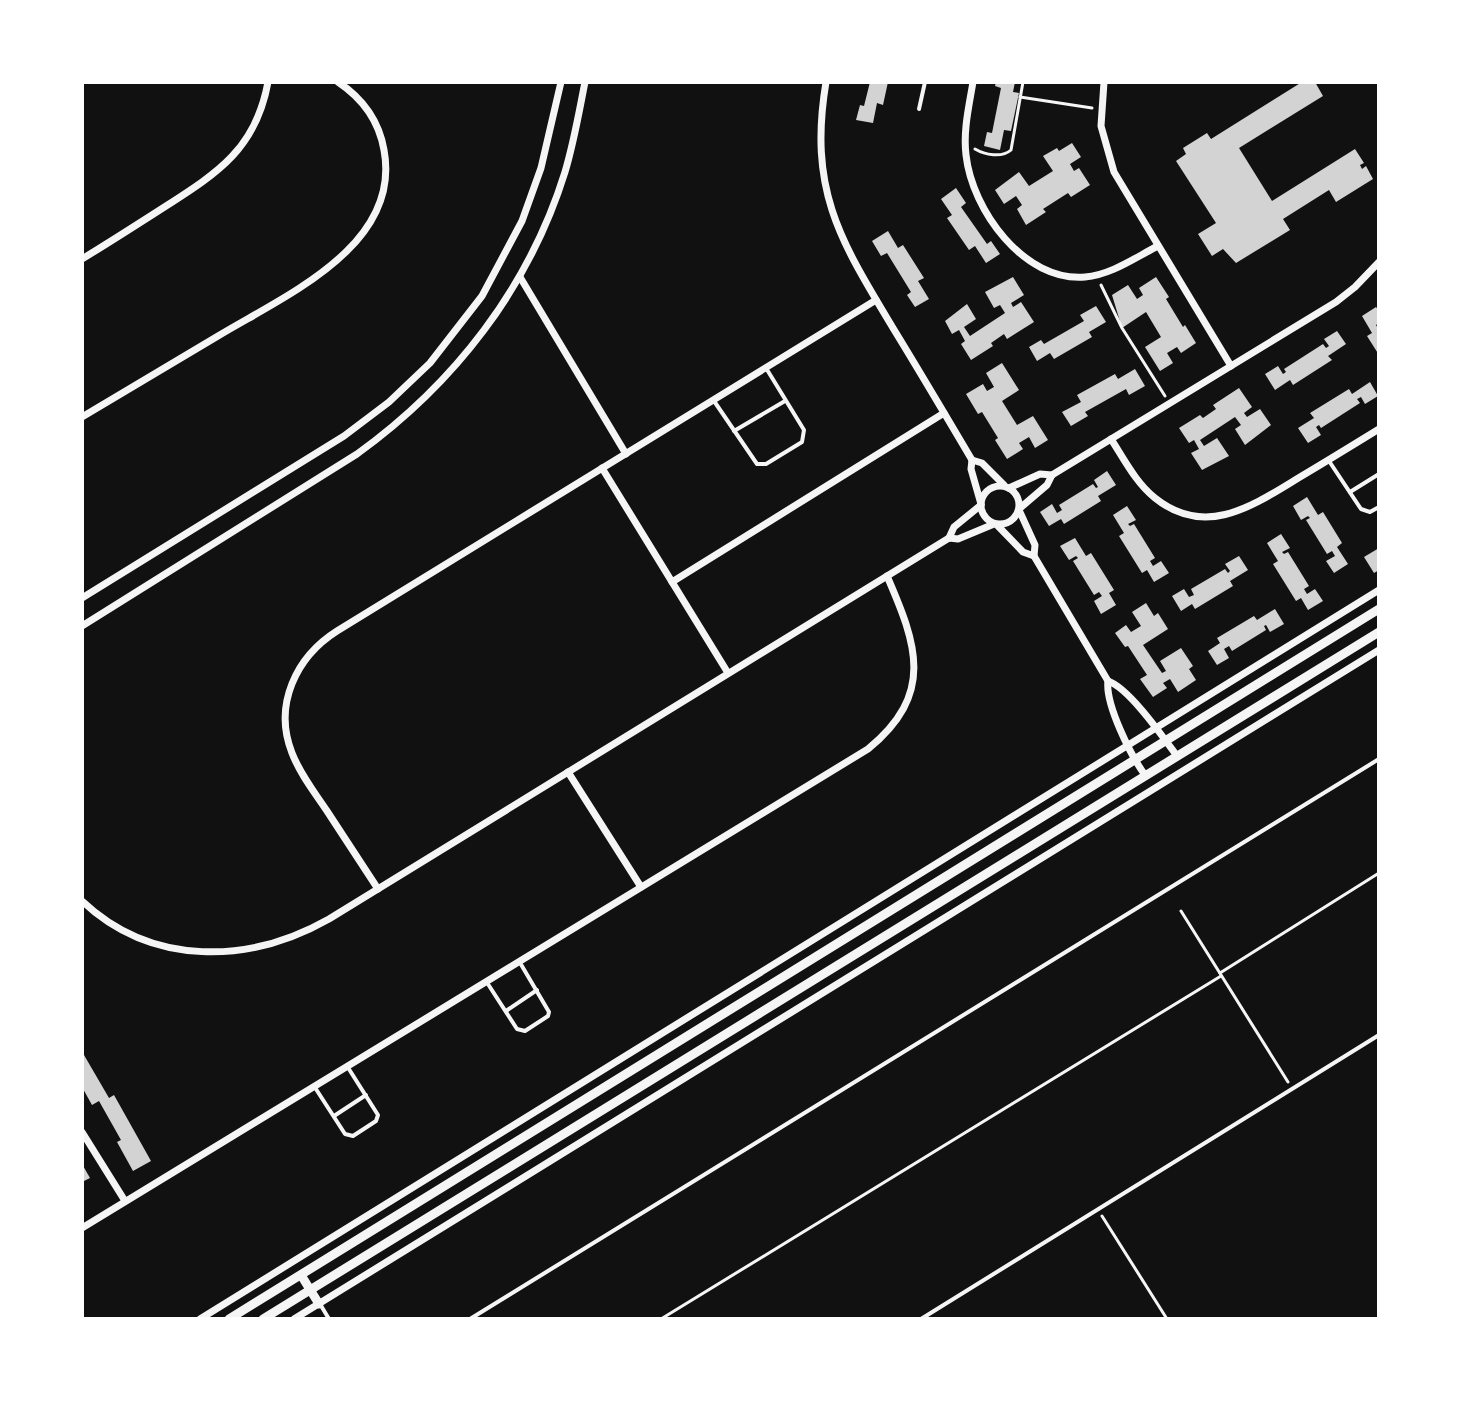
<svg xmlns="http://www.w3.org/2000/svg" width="1461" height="1401" font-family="Figtree,sans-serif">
<rect width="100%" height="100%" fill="#111"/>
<!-- building -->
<g fill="#d3d3d3">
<path d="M870,82h18l-5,23 -6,-2 -4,20 -17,-3 4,-15 4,1z"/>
<path d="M996,82h19l-2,10 6,1 -8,38 -7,-1 -4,20 -16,-4 3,-14 5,1 9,-45 -6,-2z"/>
<path d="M1302,82h13l8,14 -84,52 33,53 83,-52 9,14 -4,2 2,4 4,-3 7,13 -37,23 -7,-12 -46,29 7,11 -54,33 -13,-14 -11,7 -14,-22 18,-11 -40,-62 10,-7 -3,-6 24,-15 4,6z"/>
<path d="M1072,143l9,14 -11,7 4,7 5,-3 11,17 -19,12 -3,-4 -25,16 3,3 -20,13 -9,-16 5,-4 -6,-9 -12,8 -9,-14 24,-18 10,14 24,-15 -10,-15 14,-8 2,3z"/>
<path d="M956,188l10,15 -5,4 26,37 4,-3 9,13 -14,9 -11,-17 -6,4 -22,-32 5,-3 -11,-16z"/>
<path d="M888,231l10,17 5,-3 21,33 -6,3 11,18 -14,8 -8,-12 4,-3 -24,-39 -6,3 -9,-15z"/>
<path d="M1013,277l11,18 -13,8 2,4 8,-5 13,20 -27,17 -3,-5 -13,9 2,3 -22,14 -10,-16 4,-3 -6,-11 -7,4 -7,-13 22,-17 9,15 -12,8 6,9 35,-23 -5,-8 -6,3 -9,-16z"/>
<path d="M1156,277l13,20 -3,2 17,28 2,-2 11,18 -15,10 -4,-6 -10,6 6,10 -13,8 -15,-24 16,-10 -15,-25 -24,16 -10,-33 16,-10 9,14 6,-4 -4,-7z"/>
<path d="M1096,306l10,16 -17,10 3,5 -38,22 -4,-6 -13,8 -8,-14 12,-7 3,4 40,-23 -4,-6z"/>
<path d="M1376,307l3,4v12l-3,2 3,5v25l-12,-19 5,-3 -10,-17z"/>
<path d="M1337,331l9,13 -18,12 4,4 -39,25 -3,-5 -15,10 -10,-16 13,-8 5,8 3,-2 -2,-3 39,-25 3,4 3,-2 -5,-7z"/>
<path d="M1002,363l17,27 -17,11 15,24 16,-9 15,24 -13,8 -6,-11 -10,6 4,6 -16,10 -12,-19 3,-2 -16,-26 -4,2 -12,-20 17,-10 4,7 7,-4 -8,-14z"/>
<path d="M1135,369l10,17 -16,9 -3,-6 -41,23 3,4 -17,10 -9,-14 19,-10 -4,-7 38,-21 3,5z"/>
<path d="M1370,382l8,14 -13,8 -4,-7 -4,2 3,4 -39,25 -2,-3 -3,2 5,8 -13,8 -10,-15 16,-10 -4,-5 39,-24 3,5z"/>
<path d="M1239,388l13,19 -8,6 3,4 13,-8 11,16 -26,20 -10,-16 6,-4 -6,-8 -35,23 4,6 13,-8 12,18 -27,14 -11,-17 8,-4 -5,-9 -5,3 -10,-15 21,-13 3,3 13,-9 -3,-4z"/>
<path d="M1107,471l9,14 -18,11 3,5 -37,23 -3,-5 -12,7 -9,-14 12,-8 5,9 5,-3 -3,-5 34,-21 3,4 2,-1 -4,-7z"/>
<path d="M1307,497l11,18 5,-3 19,31 -5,4 11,17 -14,9 -8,-12 9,-5 -3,-5 -5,3 -21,-34 4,-2 -2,-2 -7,4 -8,-14z"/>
<path d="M1127,506l9,14 -8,4 2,2 4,-2 21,34 -5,3 3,5 8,-5 8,12 -15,9 -7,-12 -5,3 -23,-37 5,-3 -11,-18z"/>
<path d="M1281,534l9,14 -8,4 2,2 4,-2 21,34 -5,3 3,5 8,-5 8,12 -15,9 -7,-12 -5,3 -23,-37 5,-3 -11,-18z"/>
<path d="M1075,538l11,18 5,-3 23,37 -5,3 7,12 -15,9 -7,-13 8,-5 -3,-4 -5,3 -21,-34 5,-3 -2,-2 -7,4 -9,-14z"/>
<path d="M1379,548v22l-5,3 -10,-16z"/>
<path d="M1239,556l9,14 -18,11 3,5 -38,23 -3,-5 -11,7 -9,-15 12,-7 5,8 5,-2 -3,-6 34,-20 3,4 2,-2 -5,-7z"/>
<path d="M1146,603l8,13 4,-3 10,16 -25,16 19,28 4,-2 -6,-10 21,-13 12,18 -4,3 7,11 -18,12 -8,-13 -7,4 4,5 -14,9 -13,-18 7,-4 -19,-29 -3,1 -10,-14 11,-8 5,7 10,-6 -9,-14z"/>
<path d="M1275,609l9,15 -14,8 -4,-7 -2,1 2,4 -34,21 -3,-5 -5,3 5,9 -12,7 -9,-14 12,-8 -3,-5 37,-22 3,4z"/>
<path d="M84,1055l25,43 5,-3 37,66 -18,10 -16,-29 4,-2 -22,-39 -7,4 -10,-18v-30z"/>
<path d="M82,1164l8,14 -8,4z"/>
</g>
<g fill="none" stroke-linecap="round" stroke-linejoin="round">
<!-- path -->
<g stroke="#f5f5f5" stroke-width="3">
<path d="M1020,97l72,11"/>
<path d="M975,149c10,6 27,9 36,1l12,-68"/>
<path d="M1101,285l21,43 43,68"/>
<path d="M1181,911l107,171"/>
<path d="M1220,973l159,-100"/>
<path d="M1102,1216l65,103"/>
<path d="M661,1319l560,-343"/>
</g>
<!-- service -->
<g stroke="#f5f5f5" stroke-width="4">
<path d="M919,109l6,-27"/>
<path d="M714,401l43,63h9l36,-22 2,-12 -38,-62"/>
<path d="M734,431l51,-30"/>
<path d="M1329,461l32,48 9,3 9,-5"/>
<path d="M1350,492l29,-18"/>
<path d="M486,981l31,48 8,2 23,-15 1,-4 -30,-51"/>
<path d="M506,1011l31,-21"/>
<path d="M314,1086l31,48 8,2 23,-15 2,-6 -31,-49"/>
<path d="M334,1116l32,-21"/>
<path d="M320,1304l9,15"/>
<path d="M470,1319l909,-560"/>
<path d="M921,1319l458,-284"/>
</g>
<!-- minor -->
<g stroke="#f5f5f5" stroke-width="7">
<path d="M826,82c-18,108 14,158 67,246 27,44 53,88 79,132l-1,9 10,35"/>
<path d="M973,82c-4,24 -10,49 -7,73 6,55 58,127 119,122 26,-2 51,-20 73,-31"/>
<path d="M1104,82l-3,44 13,46 117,194"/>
<path d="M82,259c28,-17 56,-35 84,-53 53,-34 90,-58 102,-124"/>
<path d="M520,277l106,177"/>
<path d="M82,417c45,-27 90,-54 136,-81 66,-40 184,-90 166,-186 -5,-29 -22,-52 -46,-68"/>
<path d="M1111,439c13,20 25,44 44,59 51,41 99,7 145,-21 27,-16 53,-32 79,-48"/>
<path d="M972,460l10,3 22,22"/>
<path d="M602,468l126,205"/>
<circle cx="1000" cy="505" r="19"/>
<path d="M1009,488l31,-14 12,1"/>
<path d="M1019,509l28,-24 5,-10 284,-173 19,-15 24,-25"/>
<path d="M1019,510l16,35 -1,11 74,125c21,7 55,56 69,75"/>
<path d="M997,525l26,27 11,4"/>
<path d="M949,538l5,-11 27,-22"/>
<path d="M672,582l272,-169"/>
<path d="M82,598l262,-162 45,-34 41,-39 52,-67 40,-75 19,-53 20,-86"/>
<path d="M82,626l275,-172c97,-70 172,-166 208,-282 9,-30 14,-60 20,-90"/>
<path d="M1108,681c-3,23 23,75 37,94"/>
<path d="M568,772l73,115"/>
<path d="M378,889c-17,-26 -34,-52 -51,-78 -12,-18 -27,-37 -35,-58 -19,-48 4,-96 45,-122l539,-331"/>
<path d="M82,901c70,66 168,63 247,18l620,-381 9,1 36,-15"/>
<path d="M82,1132l43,69"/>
<path d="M82,1228l786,-479c67,-55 49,-104 19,-173"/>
<path d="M200,1319l1179,-729"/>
<path d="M294,1319l1085,-669"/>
</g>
<!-- tertiary -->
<g stroke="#f5f5f5" stroke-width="9">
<path d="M301,1275l18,29"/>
<path d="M229,1319l1150,-710"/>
<path d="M263,1319l1116,-687"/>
</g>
</g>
<!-- border -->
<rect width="1461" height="1401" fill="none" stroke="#ffffff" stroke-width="168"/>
</svg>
